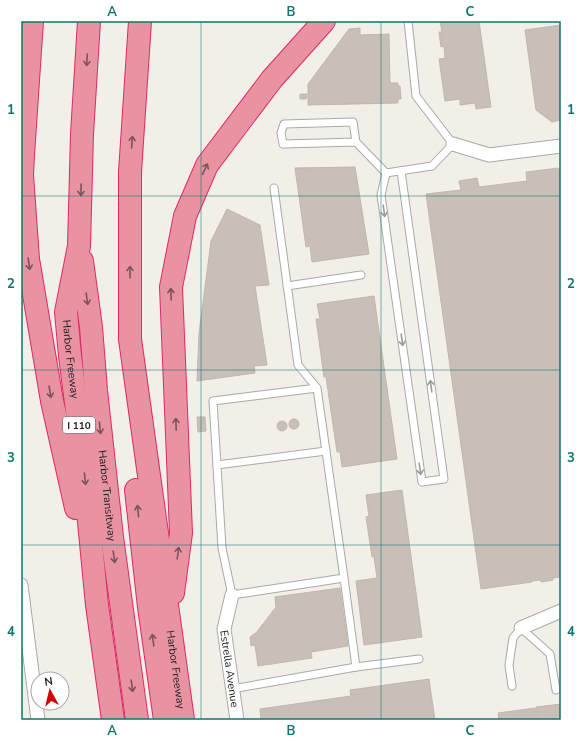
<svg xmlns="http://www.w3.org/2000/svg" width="582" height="741" font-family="'Nunito Sans',sans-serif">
<rect width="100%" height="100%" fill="#f2efe9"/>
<!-- building -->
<g fill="#c7bfb8" stroke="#c4b6ab">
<path d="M440,21h39l12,86 -15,2 -1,-6 -15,2v-6l-15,2 -6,-42 6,-1 -1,-12 -3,1 -2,-15h3z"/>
<path d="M561,25v95l-9,2 -16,-12 -11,-80z"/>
<path d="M360,28v7l29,-1 1,49h8v3h2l1,13h-3v4l-90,2v-21l41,-55z"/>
<path d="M300,94h7l-1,5h-6z"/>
<path d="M355,167l14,87 -57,8 -2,-16 -4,1 -11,-79z"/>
<path d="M558,168v1h3v6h-2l2,13v389l-8,1v2l-12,2v-2l-9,1v1l-51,7 -55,-395 35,-4 -2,-9 18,-3 2,9 48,-6 -1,-9z"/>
<path d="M227,209l33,16 9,60 -14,1 12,79 -13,1 1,7 -58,8 2,-48 12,-92z"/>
<path d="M374,296l23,163 -55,8 -2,-15h-3l-11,-75h-2l-8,-58h4l-3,-15z"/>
<path d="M197,417h8l1,14 -8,1z"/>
<circle cx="294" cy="424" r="5"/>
<circle cx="282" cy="426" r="5"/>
<path d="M402,490l20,147 -58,8 -8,-64 21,-3 -3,-21h-2l-6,-40 3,-1 -3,-21z"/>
<path d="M340,588l8,58 -37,6 1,6 -54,8 -3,-21 -4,1 -1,-9 4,-3 2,-1 20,-26 -1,-10z"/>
<path d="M429,679l6,41h-174l-1,-11 91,-13 -1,-6z"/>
<path d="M561,704v16h-23l-2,-13z"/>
<path d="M535,708l2,12h-38l-1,-7z"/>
</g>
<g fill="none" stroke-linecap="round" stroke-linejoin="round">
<defs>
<g id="lane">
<path d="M356,142l-73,2 -2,-11 3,-9 69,-2 3,20 30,31 46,-7 21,-22 -37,-48 -8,-75"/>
<path d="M386,173l-5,22 41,287 22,-3 -43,-308"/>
<path d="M274,188l24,177 19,23 27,190 -112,17 -10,-47 -9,-147 104,-13"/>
<path d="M287,286l74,-11"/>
<path d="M217,465l109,-14"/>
<path d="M344,578l12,89 63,-8"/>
<path d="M512,686l-3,-21 4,-27 8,-10 29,26 6,36"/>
<path d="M232,689l124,-22"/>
</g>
<g id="street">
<path d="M453,144l36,11 72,-9"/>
<path d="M21,585l17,135"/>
<path id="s1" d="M232,595l-8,34 13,91"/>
<path d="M521,628l40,-17"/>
</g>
<g id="highway">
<path d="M32,21l-9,134 -1,20 6,84 24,142 24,107"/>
<path id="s2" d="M89,21l-7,113 -3,112 -13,66 4,44 12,94 15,155 16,115"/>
<path id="s3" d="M140,21l-10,151v167l53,381"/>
<path id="s4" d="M82,261l9,66 5,63 16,147 25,183"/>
<path d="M136,490l13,117 16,113"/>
<path d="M173,593l8,-60 -10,-246 14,-71 22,-51 65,-86 52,-58"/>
</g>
</defs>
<!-- lane casing -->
<use href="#lane" stroke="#a9a9a9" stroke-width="9"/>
<!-- street casing -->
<use href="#street" stroke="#a9a9a9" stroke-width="15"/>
<!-- highway casing -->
<use href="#highway" stroke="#dc2a67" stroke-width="24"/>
<!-- lane -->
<use href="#lane" stroke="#fff" stroke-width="7"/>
<!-- street -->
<use href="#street" stroke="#fff" stroke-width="13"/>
<!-- highway -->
<use href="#highway" stroke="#e892a2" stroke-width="22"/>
</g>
<!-- one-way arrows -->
<defs><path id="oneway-shaft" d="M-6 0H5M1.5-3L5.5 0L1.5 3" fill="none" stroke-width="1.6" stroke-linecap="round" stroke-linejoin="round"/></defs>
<g stroke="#7b545c">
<use href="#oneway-shaft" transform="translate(87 60) rotate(93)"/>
<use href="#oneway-shaft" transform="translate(132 142) rotate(-86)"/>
<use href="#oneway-shaft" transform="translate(205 169) rotate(-65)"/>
<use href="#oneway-shaft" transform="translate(81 190) rotate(91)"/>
<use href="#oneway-shaft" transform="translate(29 264) rotate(82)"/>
<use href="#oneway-shaft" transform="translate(130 272) rotate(-90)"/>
<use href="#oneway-shaft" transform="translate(171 294) rotate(-92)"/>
<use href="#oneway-shaft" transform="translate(87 299) rotate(82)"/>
<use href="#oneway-shaft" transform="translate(50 392) rotate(81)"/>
<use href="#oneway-shaft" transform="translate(176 424) rotate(-92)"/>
<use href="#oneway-shaft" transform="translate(100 428) rotate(84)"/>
<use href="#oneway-shaft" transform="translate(85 479) rotate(84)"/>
<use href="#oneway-shaft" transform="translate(138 511) rotate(-96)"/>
<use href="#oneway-shaft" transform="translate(178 553) rotate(-82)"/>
<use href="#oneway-shaft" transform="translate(114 557) rotate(82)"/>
<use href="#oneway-shaft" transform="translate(153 640) rotate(-98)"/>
<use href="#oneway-shaft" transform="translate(132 686) rotate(82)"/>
</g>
<g stroke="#9c9c9c">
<use href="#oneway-shaft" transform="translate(384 211) rotate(82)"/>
<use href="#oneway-shaft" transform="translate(402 340) rotate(82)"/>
<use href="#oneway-shaft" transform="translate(431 386) rotate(-98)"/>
<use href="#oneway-shaft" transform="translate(420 469) rotate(82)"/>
</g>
<!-- grid -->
<path fill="none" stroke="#0f766e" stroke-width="1" stroke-opacity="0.55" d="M201,21v699M381,21v699M21,196h540M21,370h540M21,545h540"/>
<g text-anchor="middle" stroke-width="3.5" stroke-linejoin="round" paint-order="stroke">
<!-- shield labels -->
<rect fill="#fff" stroke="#646464" stroke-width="1" x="63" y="417" width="32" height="16" rx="3"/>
<g font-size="10" font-weight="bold" fill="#222">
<text x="79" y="429">I 110</text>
</g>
<!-- street labels -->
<g font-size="11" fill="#222" stroke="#fff">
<text dy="4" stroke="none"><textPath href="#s2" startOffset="340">Harbor Freeway</textPath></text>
<text dy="4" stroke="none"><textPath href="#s4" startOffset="236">Harbor Transitway</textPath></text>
<text dy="4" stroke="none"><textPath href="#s3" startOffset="652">Harbor Freeway</textPath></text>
<text dy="4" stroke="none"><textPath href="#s1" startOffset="75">Estrella Avenue</textPath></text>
</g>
</g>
<!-- border -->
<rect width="582" height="741" fill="none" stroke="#ffffff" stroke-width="44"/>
<!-- north arrow -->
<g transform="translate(50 691) rotate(352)"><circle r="19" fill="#ffffff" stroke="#a7a7a7"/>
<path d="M0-3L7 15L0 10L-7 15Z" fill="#d40000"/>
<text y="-6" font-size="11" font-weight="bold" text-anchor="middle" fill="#222222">N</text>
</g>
<rect x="22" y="22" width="538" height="697" fill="none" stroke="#0f766e" stroke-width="1.5"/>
<g font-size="13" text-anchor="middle" font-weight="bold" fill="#0f766e">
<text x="112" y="16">A</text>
<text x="291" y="16">B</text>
<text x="470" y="16">C</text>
<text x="11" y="114">1</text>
<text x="571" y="114">1</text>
<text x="11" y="288">2</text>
<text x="571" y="288">2</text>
<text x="11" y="462">3</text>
<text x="571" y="462">3</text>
<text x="11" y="636">4</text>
<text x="571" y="636">4</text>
<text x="112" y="735">A</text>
<text x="291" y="735">B</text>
<text x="470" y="735">C</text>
</g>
</svg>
